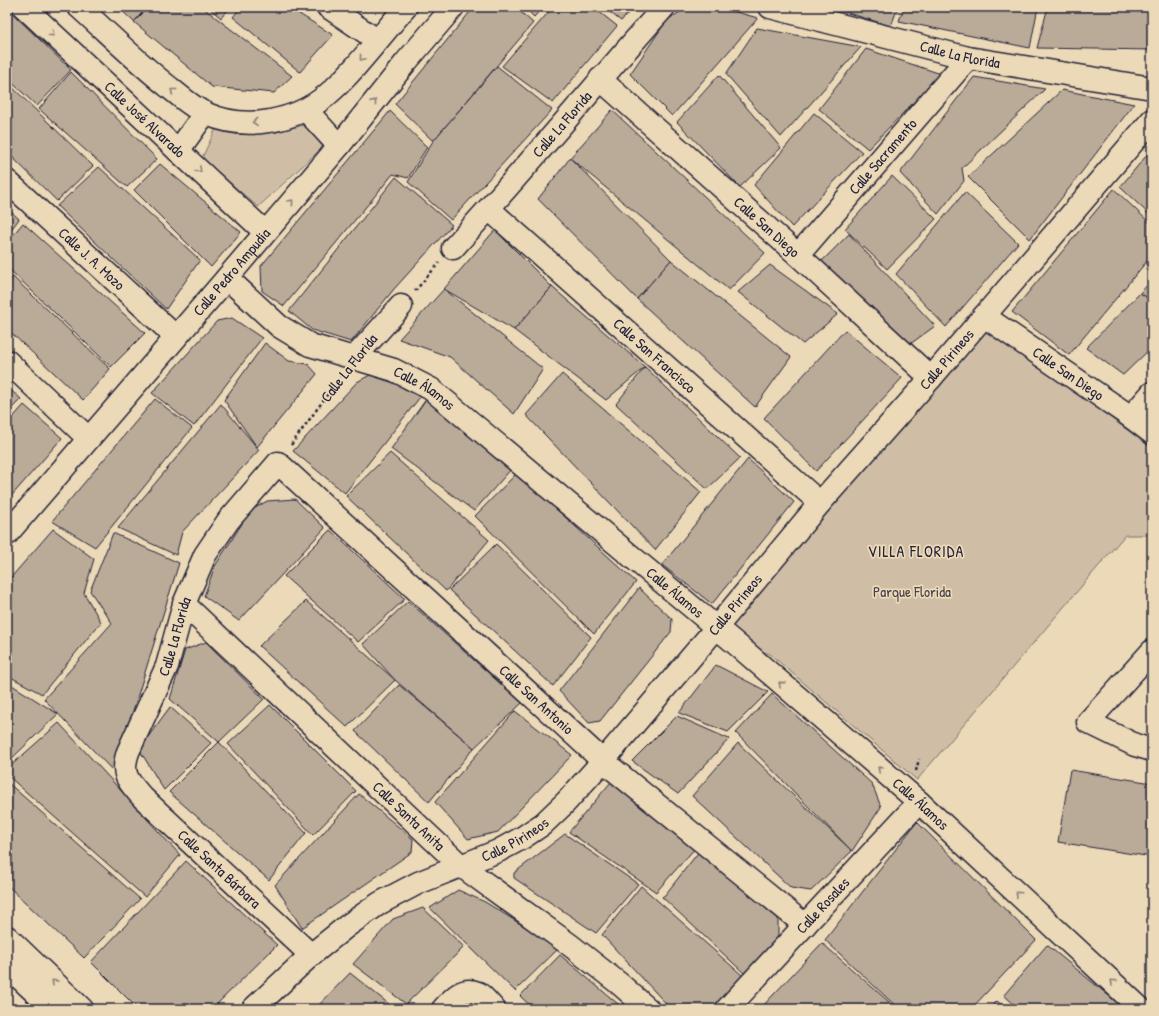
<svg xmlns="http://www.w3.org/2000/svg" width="1159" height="1016" font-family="'Patrick Hand',sans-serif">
<rect width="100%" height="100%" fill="#ecd9b7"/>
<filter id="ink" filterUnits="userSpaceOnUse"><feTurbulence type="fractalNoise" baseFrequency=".025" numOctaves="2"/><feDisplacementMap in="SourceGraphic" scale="8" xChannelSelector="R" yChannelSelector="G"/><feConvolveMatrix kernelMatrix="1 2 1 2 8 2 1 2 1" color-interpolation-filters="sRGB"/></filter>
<g filter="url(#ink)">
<!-- green -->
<g fill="#cfbea5" stroke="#787070">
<path d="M218,124l31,9 27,-1 28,-7 19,22 -65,60 -56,-49z"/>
<path d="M979,332h14l159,116v87h-27l-208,245 -147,-126 -20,-6 -22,-18 236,-290z"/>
</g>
<!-- building -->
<g fill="#baab98" stroke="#22223b">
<path d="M118,7h29l-13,15z"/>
<path d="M149,7h53l90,69 -18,17 -62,-6 -78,-65z"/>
<path d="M208,7h22l-9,11z"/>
<path d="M241,7h47l45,28 -33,37 -67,-55z"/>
<path d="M359,7h10l-4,4z"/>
<path d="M474,7h41l18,16 -100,118 -38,-37z"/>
<path d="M524,7h19l-9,10z"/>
<path d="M553,7h40l24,19 -64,77 -51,-37z"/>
<path d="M603,7h31l-13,14z"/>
<path d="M688,7h30l40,11 -86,98 -42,-42 37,-54z"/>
<path d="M828,7h70l-7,19z"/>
<path d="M904,7h134l-8,41 -131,-27z"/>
<path d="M1048,7h104v43l-115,-2z"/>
<path d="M7,8l64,62 -34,36 -30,-28z"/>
<path d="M757,28l104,19 -80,90 -55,-63z"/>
<path d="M866,49l75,25 -73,75 -49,-40z"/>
<path d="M497,66l55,44 -101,110 -43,-38 25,-41z"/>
<path d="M71,72l86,87 -30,28 -88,-78z"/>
<path d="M719,75l62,73 -41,39 -63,-65z"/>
<path d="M974,77l71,12 -83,79 2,13 -26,33 -38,-41z"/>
<path d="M7,82l86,84 -36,35 -50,-49z"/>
<path d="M1062,90l72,14 -104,135 -62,-62z"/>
<path d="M612,110l153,143 -36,37 -159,-132z"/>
<path d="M390,111l37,36 -19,31 -15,-4 -109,132 -22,-15 -1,-25z"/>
<path d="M814,113l48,39 -70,75 -38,-42z"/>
<path d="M1152,149v68l-32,-30z"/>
<path d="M570,158l101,102 -34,39 -99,-100z"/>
<path d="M160,164l81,68 -30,35 -77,-77z"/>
<path d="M99,167l101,93 -34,49 -109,-103z"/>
<path d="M892,176l44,43 -49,50 -42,-40z"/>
<path d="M396,177l56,48 -58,64 -43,53 -39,-12 -23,-19z"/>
<path d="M1114,189l38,36v30l-83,100 -57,-43z"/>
<path d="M965,192l53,51 -72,84 -50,-53z"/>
<path d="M7,208l12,11 -12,16z"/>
<path d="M23,223l122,110 -34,34 -104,-100v-25z"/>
<path d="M495,230l57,57 -38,43 -70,-41z"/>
<path d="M849,234l86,92 -29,21 -87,-83z"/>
<path d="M671,260l120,97 -36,50 -118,-108z"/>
<path d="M770,265l68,49 -35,30 -65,-52z"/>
<path d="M13,277l97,92 -27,31 -76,-71v-45z"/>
<path d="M1152,280v21l-12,-8z"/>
<path d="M552,287l93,80 -39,33 -92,-70z"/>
<path d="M444,289l99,80 -29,45 -64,-57 -51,-18z"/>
<path d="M1140,293l12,8v46l-29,28 -37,-27z"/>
<path d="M232,318l30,20 -68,88 -42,-33 65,-72z"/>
<path d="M845,330l57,48 -86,93 -52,-53z"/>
<path d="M265,343l24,18 19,3 9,10 -60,73 -33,-47z"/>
<path d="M645,367l95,91 -33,31 -91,-85z"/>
<path d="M562,374l139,118 -46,58 -129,-135z"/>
<path d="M370,375l24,8 26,14 -75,96 -52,-42 64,-69z"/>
<path d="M7,387l14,12 -14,14z"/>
<path d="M429,395l83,73 -38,43 -83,-62z"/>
<path d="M155,399l37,29 -97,119 -43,-26z"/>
<path d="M221,404l38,46 -77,82 -6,23 -58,-27z"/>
<path d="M24,405l38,33 -55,63v-77z"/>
<path d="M390,453l99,87 -43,51 -100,-95z"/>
<path d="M748,459l46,43 -82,102 -50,-39z"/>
<path d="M517,473l119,109 -42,52 -119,-118z"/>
<path d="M295,499l30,29 -86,93 -35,-25 11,-30 35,-55 17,-10z"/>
<path d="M53,529l41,30 -10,34 17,29 -59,72 -35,-19v-93z"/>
<path d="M330,530l75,69 -47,43 -74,-66z"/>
<path d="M113,533l66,30 -65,209 -70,-73 68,-76 -22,-32z"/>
<path d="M496,544l95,93 -38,49 -104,-96z"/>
<path d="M639,588l33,31 -1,13 -71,89 -11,2 -30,-32z"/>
<path d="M306,601l89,79 -48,47 -88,-81z"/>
<path d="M408,601l114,102 -48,45 -79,-68 -32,-36z"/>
<path d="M206,642l58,57 -45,43 -49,-43 15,-49z"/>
<path d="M716,665l52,27 -40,40 -49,-19z"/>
<path d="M7,682l51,32 -51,49z"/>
<path d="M399,685l75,63 -45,54 -74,-71z"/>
<path d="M772,694l100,90 9,23 -29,44 -116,-118z"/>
<path d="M270,705l86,86 -43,44 -85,-91z"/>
<path d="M170,707l41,36 -47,47 -25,-41z"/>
<path d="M515,711l57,44 -74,77 -30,7 -33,-37z"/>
<path d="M677,716l52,23 -51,55 -46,-33z"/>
<path d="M59,723l121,132 -35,42 -138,-122v-6z"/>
<path d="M219,742l87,91 -37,47 -100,-88z"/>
<path d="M738,743l114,108 -41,40 -20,-3 -99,-92z"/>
<path d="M1070,770l82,13v74l-94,-15z"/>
<path d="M7,782l133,117 -56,59 -77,-73z"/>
<path d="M611,782l86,64 -41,46 -87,-60z"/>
<path d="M359,794l54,45 -1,13 -110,76 -27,-43z"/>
<path d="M917,822l119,118 -65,69h-72l-74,-69z"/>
<path d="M565,834l73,50 -42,49 -82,-55v-5z"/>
<path d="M701,849l77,63v27l-34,34 -82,-76 3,-2z"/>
<path d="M186,861l91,84 -65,64h-74l-47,-47z"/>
<path d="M641,886l102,90 -28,33h-44l-69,-74z"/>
<path d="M458,890l27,12 74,46 -44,43 -85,-83z"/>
<path d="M423,908l41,39 -58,57 -53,-40 40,-45z"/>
<path d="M822,943l75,66h-137z"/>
<path d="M1047,945l78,64h-106l-15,-14z"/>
<path d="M560,955l64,54h-90l-14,-13z"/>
<path d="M350,973l45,36h-80z"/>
<path d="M997,1001l10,8h-17z"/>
</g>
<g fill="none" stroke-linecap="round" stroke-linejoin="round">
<defs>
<g id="minor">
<path id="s1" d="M24,7l241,225"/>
<path d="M79,7c30,27 59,56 91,81 11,9 23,20 37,26 39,17 88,8 120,-19 29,-25 53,-59 79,-88"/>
<path d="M328,7l49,33"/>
<path id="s2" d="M770,7l198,51 184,30"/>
<path id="s3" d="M600,79l198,176 133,123"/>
<path d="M306,110l33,36"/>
<path d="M178,151l27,-38"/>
<path id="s4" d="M7,181l169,156"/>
<path id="s5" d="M489,209l331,294"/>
<path id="s6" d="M453,248c72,-78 140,-161 211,-241"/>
<path id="s7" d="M798,255l170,-197"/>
<path id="s8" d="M227,278l52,48 31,19 84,25 37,19 304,254 184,159 222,207"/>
<path id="s9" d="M984,316l147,101 21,16"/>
<path d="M354,358l47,-52"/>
<path d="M7,361l81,77"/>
<path d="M1131,417l21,-24"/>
<path id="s10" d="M7,534l220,-256 112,-132 67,-84 47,-55"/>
<path id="s11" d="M184,604l276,261 110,80 51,40 27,24"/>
<path d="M1152,651l-64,71 47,23 17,5"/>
<path d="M7,937l75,72"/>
<path id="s12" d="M311,955l-168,-157c-14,-16 -23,-23 -15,-46l39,-86 17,-62 21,-49 23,-34 50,-58 325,298 202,164"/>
<path d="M7,966l46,43"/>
<path id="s13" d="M253,1009l58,-54 36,-29 33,-23 38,-20 80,-32 24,-13 21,-14 23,-22 37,-41 113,-133 104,-125 111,-125 221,-258"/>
<path d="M443,1009c9,-10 19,-23 35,-16 5,3 11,11 16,16"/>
<path id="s14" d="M727,1009l192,-207"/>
</g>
</defs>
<!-- minor casing -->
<use href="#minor" stroke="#22223b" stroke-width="25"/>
<!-- path -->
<g stroke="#22223b" stroke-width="2.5" stroke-dasharray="3 3" stroke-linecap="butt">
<path d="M415,291l24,-28"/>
<path d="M291,445l50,-69"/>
<path d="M916,771l3,-12"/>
</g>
<!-- minor -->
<use href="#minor" stroke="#ecd9b7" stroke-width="22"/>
</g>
<!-- one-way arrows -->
<defs><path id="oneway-chevron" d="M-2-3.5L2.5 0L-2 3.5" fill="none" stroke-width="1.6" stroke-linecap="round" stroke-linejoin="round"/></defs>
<g stroke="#877e79">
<use href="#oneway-chevron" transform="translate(52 34) rotate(43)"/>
<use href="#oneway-chevron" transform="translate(362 58) rotate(130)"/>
<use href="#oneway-chevron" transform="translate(173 91) rotate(-142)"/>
<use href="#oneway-chevron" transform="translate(374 102) rotate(-51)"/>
<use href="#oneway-chevron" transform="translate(255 122) rotate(175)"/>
<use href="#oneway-chevron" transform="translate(199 170) rotate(43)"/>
<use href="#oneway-chevron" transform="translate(291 202) rotate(-50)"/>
<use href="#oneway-chevron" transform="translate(781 684) rotate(-139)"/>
<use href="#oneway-chevron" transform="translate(880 769) rotate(-139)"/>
<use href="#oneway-chevron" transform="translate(1018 894) rotate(-137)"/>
<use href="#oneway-chevron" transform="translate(54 982) rotate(-136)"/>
<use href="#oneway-chevron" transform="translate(1113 982) rotate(-137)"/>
</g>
</g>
<g text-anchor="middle" stroke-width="3.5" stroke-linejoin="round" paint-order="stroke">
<!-- street labels -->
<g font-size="15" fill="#22223b" stroke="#ecd9b7">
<text dy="5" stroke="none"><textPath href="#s2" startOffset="196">Calle La Florida</textPath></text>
<text dy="5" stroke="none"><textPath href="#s1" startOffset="165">Calle José Alvarado</textPath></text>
<text dy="5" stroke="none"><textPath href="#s6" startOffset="165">Calle La Florida</textPath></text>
<text dy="5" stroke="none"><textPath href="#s7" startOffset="130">Calle Sacramento</textPath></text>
<text dy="5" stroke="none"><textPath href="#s3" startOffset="223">Calle San Diego</textPath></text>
<text dy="5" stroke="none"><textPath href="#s4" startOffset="115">Calle J. A. Mozo</textPath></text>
<text dy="5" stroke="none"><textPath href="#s10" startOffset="345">Calle Pedro Ampudia</textPath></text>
<text dy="5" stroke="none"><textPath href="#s5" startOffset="221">Calle San Francisco</textPath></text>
<text dy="5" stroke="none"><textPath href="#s13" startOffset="963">Calle Pirineos</textPath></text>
<text transform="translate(349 368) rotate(-52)" y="5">Calle La Florida</text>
<text dy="5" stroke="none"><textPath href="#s9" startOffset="102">Calle San Diego</textPath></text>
<text dy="5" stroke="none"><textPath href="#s8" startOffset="230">Calle Álamos</textPath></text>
<text dy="5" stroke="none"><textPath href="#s8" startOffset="554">Calle Álamos</textPath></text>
<text dy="5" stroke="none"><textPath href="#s13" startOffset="639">Calle Pirineos</textPath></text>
<text dy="5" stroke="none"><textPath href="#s12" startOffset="407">Calle La Florida</textPath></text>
<text dy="5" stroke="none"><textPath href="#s12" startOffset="962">Calle San Antonio</textPath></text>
<text dy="5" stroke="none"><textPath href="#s8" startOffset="878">Calle Álamos</textPath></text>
<text dy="5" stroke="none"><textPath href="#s11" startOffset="309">Calle Santa Anita</textPath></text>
<text dy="5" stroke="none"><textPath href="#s13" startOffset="315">Calle Pirineos</textPath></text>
<text transform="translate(219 869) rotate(43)" y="5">Calle Santa Bárbara</text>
<text dy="5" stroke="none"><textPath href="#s14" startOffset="141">Calle Rosales</textPath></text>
</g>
<!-- park labels -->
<g font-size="15" fill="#454150" stroke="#ecd9b7">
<text x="912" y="597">Parque Florida</text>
</g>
<!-- neighbourhood labels -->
<g font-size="16" letter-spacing="1" fill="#22223b" stroke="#ecd9b7">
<text x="916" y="557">VILLA FLORIDA</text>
</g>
</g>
<!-- margin -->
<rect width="1159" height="1016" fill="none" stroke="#ecd9b7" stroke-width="24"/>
<rect x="12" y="12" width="1135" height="992" fill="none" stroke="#22223b" stroke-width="1.5" filter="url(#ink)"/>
</svg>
